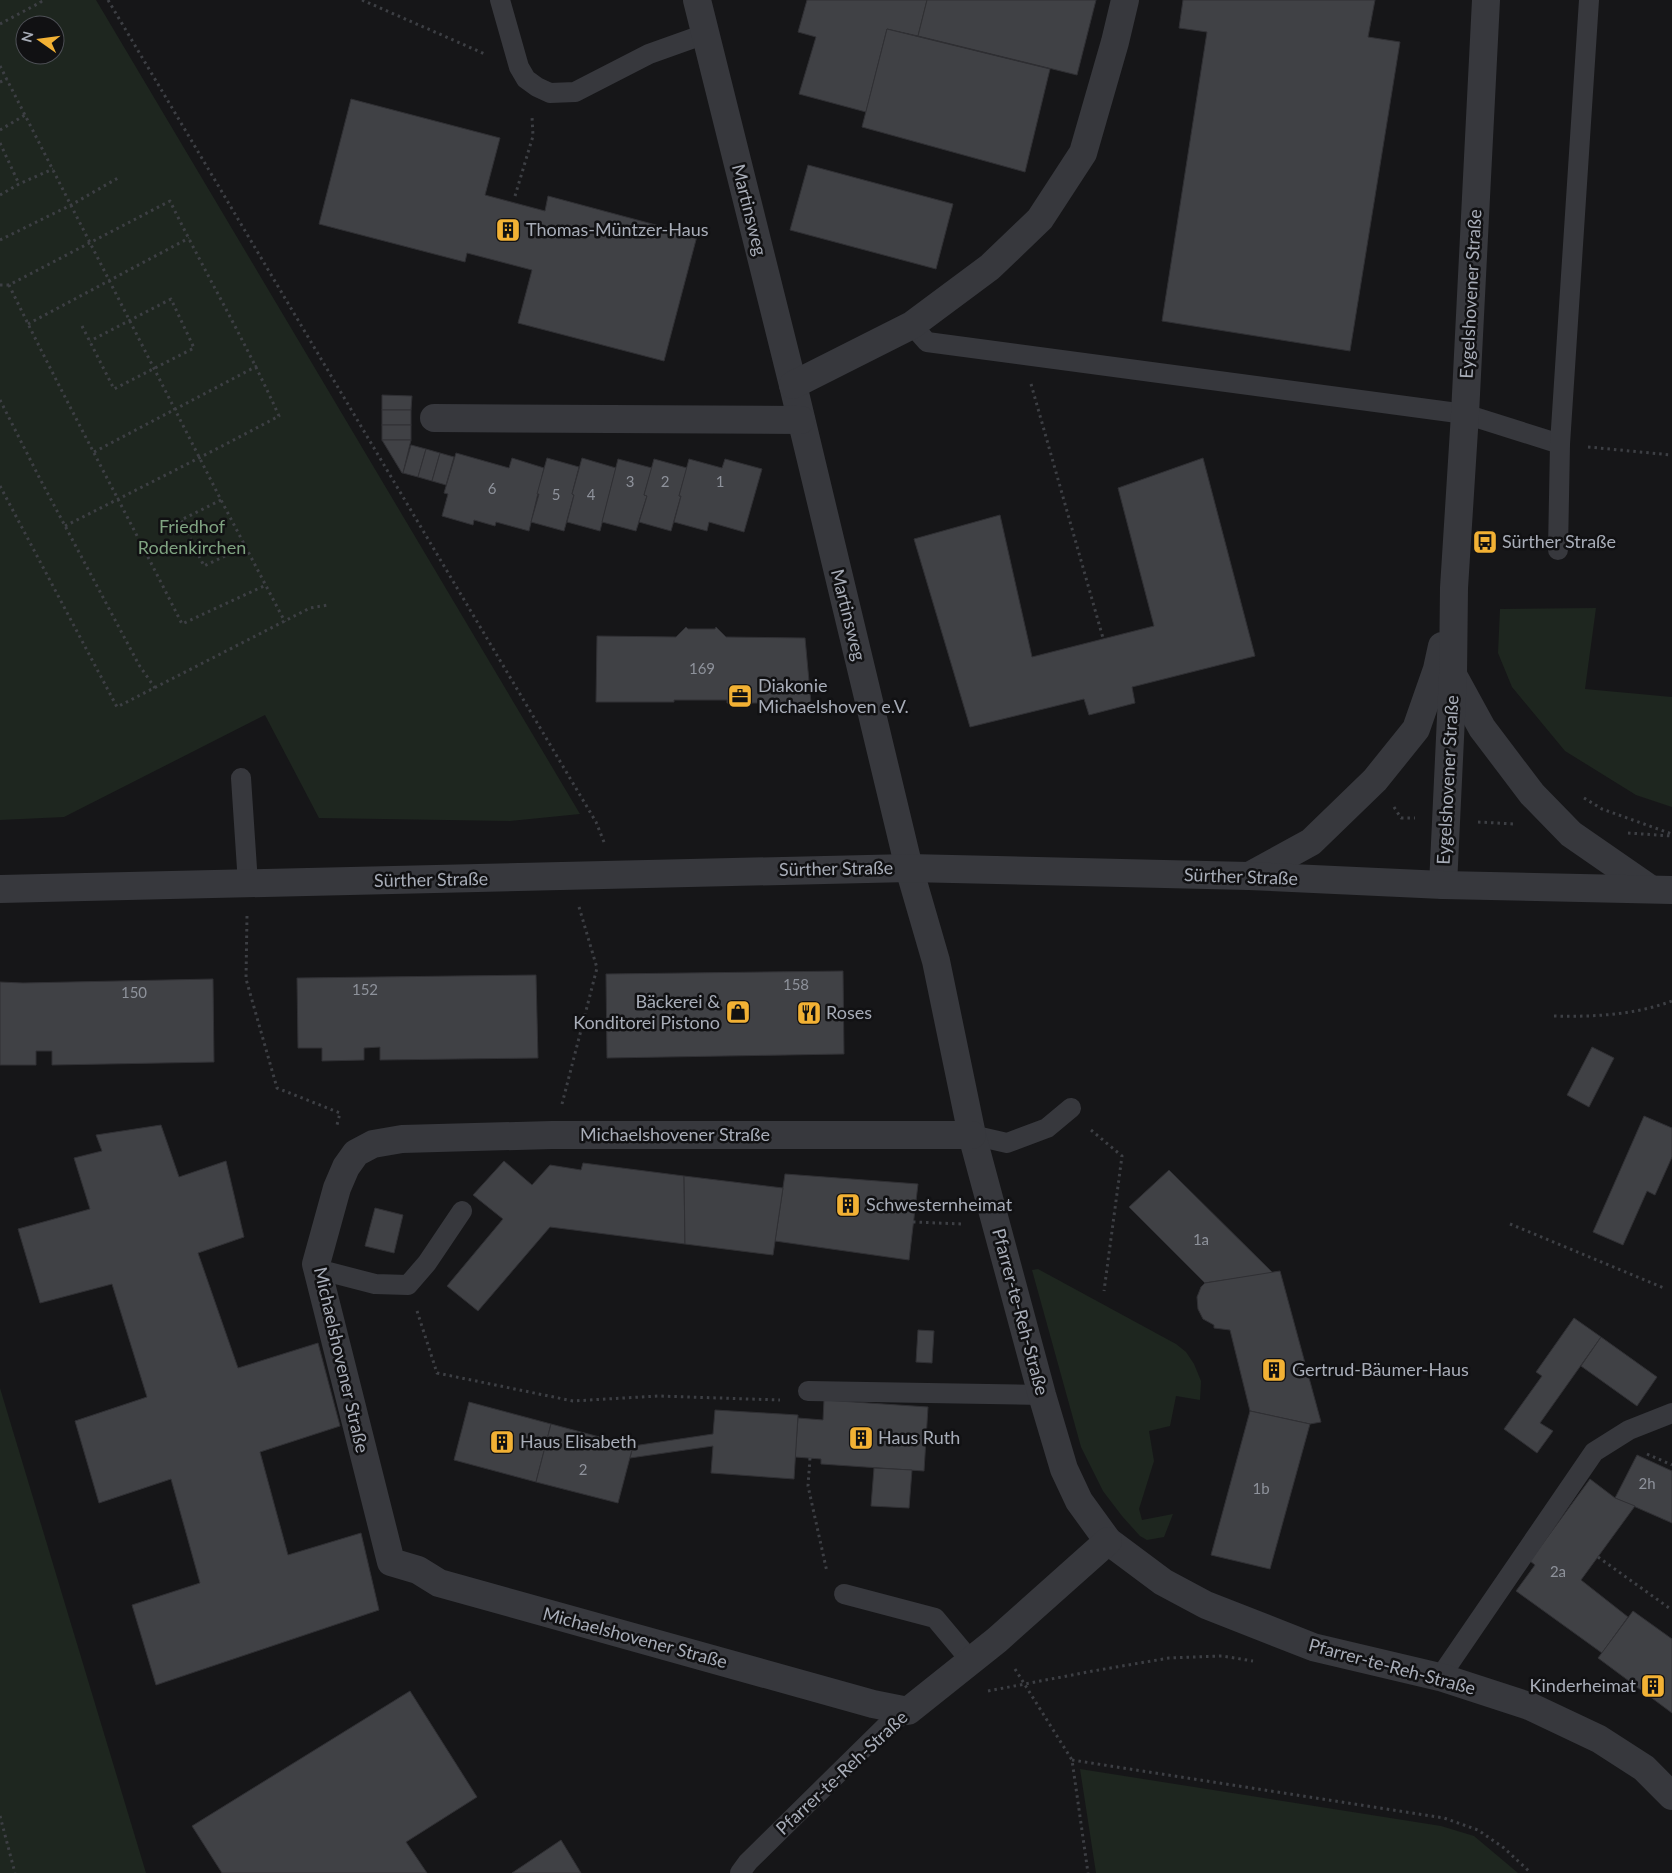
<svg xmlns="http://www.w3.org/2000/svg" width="1672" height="1873" font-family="Lato,sans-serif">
<rect width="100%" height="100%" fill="#161618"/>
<!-- green -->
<g fill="#1e261f" fill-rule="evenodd">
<path d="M0,0h96l484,814 -70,7 -191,-3 -54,-103 -201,102 -64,3zM25,25h30v30h-30z"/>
<path d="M1596,608l-11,81 87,8v110l-36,-12 -71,-44 -53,-64 -14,-34 2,-44z"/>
<path d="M1038,1269l138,75 10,8 8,12 7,17 -1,19 -24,-4 -6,30 -21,5 5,30 -15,48 3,11 31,-6 -9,23 -17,3 -7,-4 -18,-20 -19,-25 -22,-44 -49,-177z"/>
<path d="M0,1388l146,485h-146z"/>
<path d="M1080,1769l361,57 33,10 44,37h-422z"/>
</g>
<!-- building -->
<g fill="#404145" stroke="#303034">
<path d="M807,0h120l-9,36 -31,-7 -21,83 -67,-18 17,-57 -18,-5z"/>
<path d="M927,0h169l-19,75 -159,-39z"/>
<path d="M1183,0h192l-7,37 32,5 -50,309 -188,-30 45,-289 -28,-4z"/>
<path d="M887,29l163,40 -25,103 -163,-45z"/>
<path d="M351,99l149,39 -15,57 60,16 3,-15 149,40 -33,125 -146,-38 14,-53 -65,-17 -2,9 -146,-38z"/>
<path d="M808,165l145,39 -17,65 -146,-39z"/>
<path d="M382,395l30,1 -1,14h-29z"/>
<rect x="382" y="410" width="29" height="15"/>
<rect x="382" y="425" width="29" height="15"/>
<path d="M382,440h29l-8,33h-1z"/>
<path d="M411,445l15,4 -8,28 -15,-4z"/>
<path d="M426,449l14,4 -8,28 -14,-4z"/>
<path d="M440,453l14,4 -8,28 -14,-4z"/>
<path d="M456,453l53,15 3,-10 32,10 -15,63 -33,-9 -1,4 -21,-6 -1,5 -31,-9 6,-22 -4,-1z"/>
<path d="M547,458l32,9 -7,27 2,1 -10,36 -33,-9 8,-28h-2z"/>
<path d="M582,458l34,10 -16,63 -33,-9 7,-27 -2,-1z"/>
<path d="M1203,458l52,198 -123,31 3,16 -46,12 -5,-16 -114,28 -56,-188 86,-24 32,142 122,-31 -36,-138z"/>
<path d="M618,459l34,9 -8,27 3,1 -11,35 -34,-9z"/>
<path d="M654,459l33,9 -8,28h2l-10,35 -32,-9 8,-26 -3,-1z"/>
<path d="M689,459l33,9 3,-9 37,10 -18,63 -35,-10 -2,9 -33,-9 7,-26h-2z"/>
<path d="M686,627l2,2h27l1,-2 10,10 79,1 6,65h-84v-3h-53v2h-78l1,-66 79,1z"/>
<path d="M843,971l1,83 -237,4 -1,-84z"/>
<path d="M536,975l2,83 -158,2v-13l-16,1v12l-42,1v-13h-24l-1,-70z"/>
<path d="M213,979l1,83 -162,3v-14h-16v14h-36v-83l23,1z"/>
<path d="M1592,1047l22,11 -25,49 -22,-12z"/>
<path d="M1644,1116l28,12v29l-17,38 -8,-4 -24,54 -30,-13z"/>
<path d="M161,1125l18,52 47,-16 18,76 -46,16 40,115 80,-25 22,83 -80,26 28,103 73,-22 18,77 -223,75 -24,-80 68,-22 -29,-104 -72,24 -24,-82 72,-24 -35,-113 -72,19 -22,-74 72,-20 -16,-51 28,-7 -6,-16z"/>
<path d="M504,1161l28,24 18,-20 31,5 2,-7 101,13 1,68 -135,-17 -72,84 -31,-25 56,-67 -30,-24z"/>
<path d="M1169,1170l104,103 -68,10 -76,-76z"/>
<path d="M785,1174l133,10 -9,76 -134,-19z"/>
<path d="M684,1176l99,12 -10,67 -88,-11z"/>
<path d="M375,1208l28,7 -9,38 -29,-7z"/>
<path d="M1280,1271l41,151 -11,2 -60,-13 -20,-81 -16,-2v-3l-11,-6 -5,-10 -1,-12 4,-10 4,-4z"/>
<path d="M1574,1318l27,19 -61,86 13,8 -16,22 -33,-24 38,-53 -6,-4z"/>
<path d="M918,1330l16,1 -2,32 -16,-1z"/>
<path d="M1601,1337l56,40 -20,29 -56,-40z"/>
<path d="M824,1400l104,7 -4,64 -103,-7v-5l-26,-2 3,-39 25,2z"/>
<path d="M469,1402l82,22 -15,58 -82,-22z"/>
<path d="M715,1410l83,5 -4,64 -83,-6 2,-27 -83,12 3,-12 80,-12z"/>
<path d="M1250,1411l60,13 -40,145 -59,-14z"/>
<path d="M551,1424l82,22 -15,57 -82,-21z"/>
<path d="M1637,1455l35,16v52l-57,-25z"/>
<path d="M874,1468l38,2 -3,38 -38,-2z"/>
<path d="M1590,1479l25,19 20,8 -54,74 47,37 -26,36 -86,-62 19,-26 -5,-4z"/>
<path d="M1633,1611l39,28v74l-74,-55z"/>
<path d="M410,1691l67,106 -71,45 21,31h-205l-30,-47z"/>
<path d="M561,1840l20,33h-69z"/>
</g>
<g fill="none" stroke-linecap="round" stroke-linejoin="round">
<!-- path -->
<g stroke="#3d3f44" stroke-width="3" stroke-dasharray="2.5 4" stroke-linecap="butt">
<path d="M108,0l488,822 8,20"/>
<path d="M362,0l123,54"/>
<path d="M0,24l41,-22 -1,-2"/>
<path d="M0,66l221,434 64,122"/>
<path d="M0,82l7,-3"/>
<path d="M0,130l25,-15"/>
<path d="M0,143l19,41"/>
<path d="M0,195l19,-11 34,-15"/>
<path d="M515,196l18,-60 -1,-19"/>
<path d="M0,240l71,-35 47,-27"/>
<path d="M0,285h9"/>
<path d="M28,324l161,-86"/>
<path d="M82,326l32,63 80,-41 -23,-49 -81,42"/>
<path d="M1031,384l72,254"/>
<path d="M0,400l39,77 100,188 16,23"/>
<path d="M1588,447l84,8"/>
<path d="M94,452l163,-86"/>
<path d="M0,486l117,221 193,-99 18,-3"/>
<path d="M221,500l-40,20 23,46 42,-20"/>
<path d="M65,526c71,-36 143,-72 214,-110 -33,-74 -74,-143 -109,-215l-161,84c55,114 116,225 173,339l84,-39"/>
<path d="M1584,798l18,11 70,25"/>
<path d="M1394,807l7,11h14"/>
<path d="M1478,822l36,2"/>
<path d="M1628,833l44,3"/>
<path d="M247,916l-1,63 31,109 63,25 -3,12"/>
<path d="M1554,1016c40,1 80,-1 118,-15"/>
<path d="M562,1104l35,-136 -18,-61"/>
<path d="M1091,1130l31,26 -18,135"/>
<path d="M913,1222l50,2"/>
<path d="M1510,1224l154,64"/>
<path d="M417,1311l20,62 136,28 85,-5 122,4"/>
<path d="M1647,1454l25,11"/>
<path d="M810,1458l-2,28 19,86"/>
<path d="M1598,1557l74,53"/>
<path d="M1015,1669l57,91 16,113"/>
<path d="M988,1691l105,-20 76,-13 53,-2 31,5"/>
<path d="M1072,1760l372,58 34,12 26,18 27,25"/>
<path d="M0,1816l15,57"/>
</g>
<!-- service -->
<g stroke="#37383d" stroke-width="20">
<path d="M500,0l19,67 7,12 11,8 13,6 25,-1 74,-38 56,-20"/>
<path d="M912,325l15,17 538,72 95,30"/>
<path d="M1558,550l2,-106 29,-444"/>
<path d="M241,778l7,106"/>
<path d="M972,1135l35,8 40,-15 24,-20"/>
<path d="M317,1269l58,15 33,1 19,-22 35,-52"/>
<path d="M808,1391l234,4"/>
<path d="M844,1594l91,24 36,43"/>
<path d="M1440,1677l154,-225 35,-22 43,-17"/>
<path d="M740,1873l8,-11 138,-136 22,-15"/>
</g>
<!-- minor -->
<g stroke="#37383d" stroke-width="28">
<path d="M697,0l96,385 116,483 27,93 36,174 70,260 22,74 15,32 29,40 55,41 43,23 107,42 127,30 89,29 70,33 45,29 28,28"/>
<path d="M793,385l119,-60 78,-58 50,-48 43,-66 32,-111 10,-42"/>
<path d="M434,418l367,2"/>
<path d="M1453,675l29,53 50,66 39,40 78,54"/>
<path d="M1249,876l62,-34 64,-62 41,-51 21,-60 5,-23"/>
<path d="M1443,885l10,-210 1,-87 11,-174 21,-414"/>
<path d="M972,1135h-420l-150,4 -29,5 -17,9 -10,14 -9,21 -21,76 75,298 27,8 21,13 434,121 35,7 89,-71 111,-99"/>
</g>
<!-- tertiary -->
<path stroke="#37383d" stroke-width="28" d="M0,889l909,-21 340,8 194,9 229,5"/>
</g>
<!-- icons -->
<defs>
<symbol id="building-square" viewBox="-11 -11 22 22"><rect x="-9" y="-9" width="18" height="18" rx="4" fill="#f2b134" stroke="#111113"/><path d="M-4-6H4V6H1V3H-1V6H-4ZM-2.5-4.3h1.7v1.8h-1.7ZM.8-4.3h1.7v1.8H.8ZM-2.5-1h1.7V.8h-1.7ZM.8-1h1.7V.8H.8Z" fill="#111"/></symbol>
<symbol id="bus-square" viewBox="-11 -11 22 22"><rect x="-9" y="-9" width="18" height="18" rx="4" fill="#f2b134" stroke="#111113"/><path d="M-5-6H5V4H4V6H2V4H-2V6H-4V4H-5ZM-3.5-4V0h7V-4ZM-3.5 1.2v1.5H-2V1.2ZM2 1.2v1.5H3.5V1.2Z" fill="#111"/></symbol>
<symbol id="office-square" viewBox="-11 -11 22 22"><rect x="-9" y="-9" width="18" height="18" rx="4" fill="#f2b134" stroke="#111113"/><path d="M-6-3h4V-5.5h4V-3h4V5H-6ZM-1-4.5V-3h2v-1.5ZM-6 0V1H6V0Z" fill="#111"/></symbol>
<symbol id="shop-square" viewBox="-11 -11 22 22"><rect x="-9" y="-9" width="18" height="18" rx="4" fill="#f2b134" stroke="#111113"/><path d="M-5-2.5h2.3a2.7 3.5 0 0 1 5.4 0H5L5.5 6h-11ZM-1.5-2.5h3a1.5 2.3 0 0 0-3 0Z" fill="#111"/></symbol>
<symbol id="restaurant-square" viewBox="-11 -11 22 22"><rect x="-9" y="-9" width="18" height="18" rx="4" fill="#f2b134" stroke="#111113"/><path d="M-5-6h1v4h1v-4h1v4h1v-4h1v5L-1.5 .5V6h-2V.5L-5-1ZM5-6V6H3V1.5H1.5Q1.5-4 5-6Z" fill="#111"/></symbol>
</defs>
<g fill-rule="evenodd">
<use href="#building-square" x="494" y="216" width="28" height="28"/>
<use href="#bus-square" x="1471" y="528" width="28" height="28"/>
<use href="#office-square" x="726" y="682" width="28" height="28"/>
<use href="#shop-square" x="724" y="998" width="28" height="28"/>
<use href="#restaurant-square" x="795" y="999" width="28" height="28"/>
<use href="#building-square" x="834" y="1191" width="28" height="28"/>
<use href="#building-square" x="1260" y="1356" width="28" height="28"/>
<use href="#building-square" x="847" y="1424" width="28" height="28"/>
<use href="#building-square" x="488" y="1428" width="28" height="28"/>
<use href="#building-square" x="1639" y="1672" width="28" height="28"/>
</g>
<g text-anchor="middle" stroke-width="5" stroke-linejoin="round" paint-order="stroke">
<!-- number labels -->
<g font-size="15" fill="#8e929b">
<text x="630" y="487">3</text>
<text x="665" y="487">2</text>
<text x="720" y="487">1</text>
<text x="492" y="494">6</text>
<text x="556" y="500">5</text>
<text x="591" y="500">4</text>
<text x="702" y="674">169</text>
<text x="796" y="990">158</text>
<text x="365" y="995">152</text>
<text x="134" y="998">150</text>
<text x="1201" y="1245">1a</text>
<text x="583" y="1475">2</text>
<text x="1647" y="1489">2h</text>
<text x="1261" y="1494">1b</text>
<text x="1558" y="1577">2a</text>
</g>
<!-- street labels -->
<g font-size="18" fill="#a8adb8" stroke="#111113">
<text transform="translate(749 210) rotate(76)" y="6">Martinsweg</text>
<text transform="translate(1471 294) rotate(-87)" y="6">Eygelshovener Straße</text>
<text transform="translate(848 615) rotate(76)" y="6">Martinsweg</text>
<text transform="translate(1448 780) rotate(-87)" y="6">Eygelshovener Straße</text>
<text transform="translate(836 869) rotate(-1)" y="6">Sürther Straße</text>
<text transform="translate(1241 877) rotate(2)" y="6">Sürther Straße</text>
<text transform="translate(431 880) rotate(-1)" y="6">Sürther Straße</text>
<text x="675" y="1141">Michaelshovener Straße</text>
<text transform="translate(1020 1312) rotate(75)" y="6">Pfarrer-te-Reh-Straße</text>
<text transform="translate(341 1360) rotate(77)" y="6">Michaelshovener Straße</text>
<text transform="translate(635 1638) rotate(15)" y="6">Michaelshovener Straße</text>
<text transform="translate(1392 1667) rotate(15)" y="6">Pfarrer-te-Reh-Straße</text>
<text transform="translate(842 1773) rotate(-43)" y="6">Pfarrer-te-Reh-Straße</text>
</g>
<!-- poi labels -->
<g font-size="18" fill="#a8adb8" stroke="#111113" text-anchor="start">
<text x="526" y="236">Thomas-Müntzer-Haus</text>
<text x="1502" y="548">Sürther Straße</text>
<text x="758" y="692">Diakonie<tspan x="758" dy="21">Michaelshoven e.V.</tspan></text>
<text x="720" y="1008" text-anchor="end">Bäckerei &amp;<tspan x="720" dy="21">Konditorei Pistono</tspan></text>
<text x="826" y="1019">Roses</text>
<text x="866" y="1211">Schwesternheimat</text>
<text x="1292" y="1376">Gertrud-Bäumer-Haus</text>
<text x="878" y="1444">Haus Ruth</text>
<text x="520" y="1448">Haus Elisabeth</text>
<text x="1636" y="1692" text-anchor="end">Kinderheimat</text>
</g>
<!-- park labels -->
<g font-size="18" fill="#7fa381" stroke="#111113">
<text x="192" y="533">Friedhof<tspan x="192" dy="21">Rodenkirchen</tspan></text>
</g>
</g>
<!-- north arrow -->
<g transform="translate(40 40) rotate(284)"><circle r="24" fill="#111113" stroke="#4d4f55"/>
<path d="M0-4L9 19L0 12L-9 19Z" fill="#f2b134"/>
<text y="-8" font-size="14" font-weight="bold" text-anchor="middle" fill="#a8adb8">N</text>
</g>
</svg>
